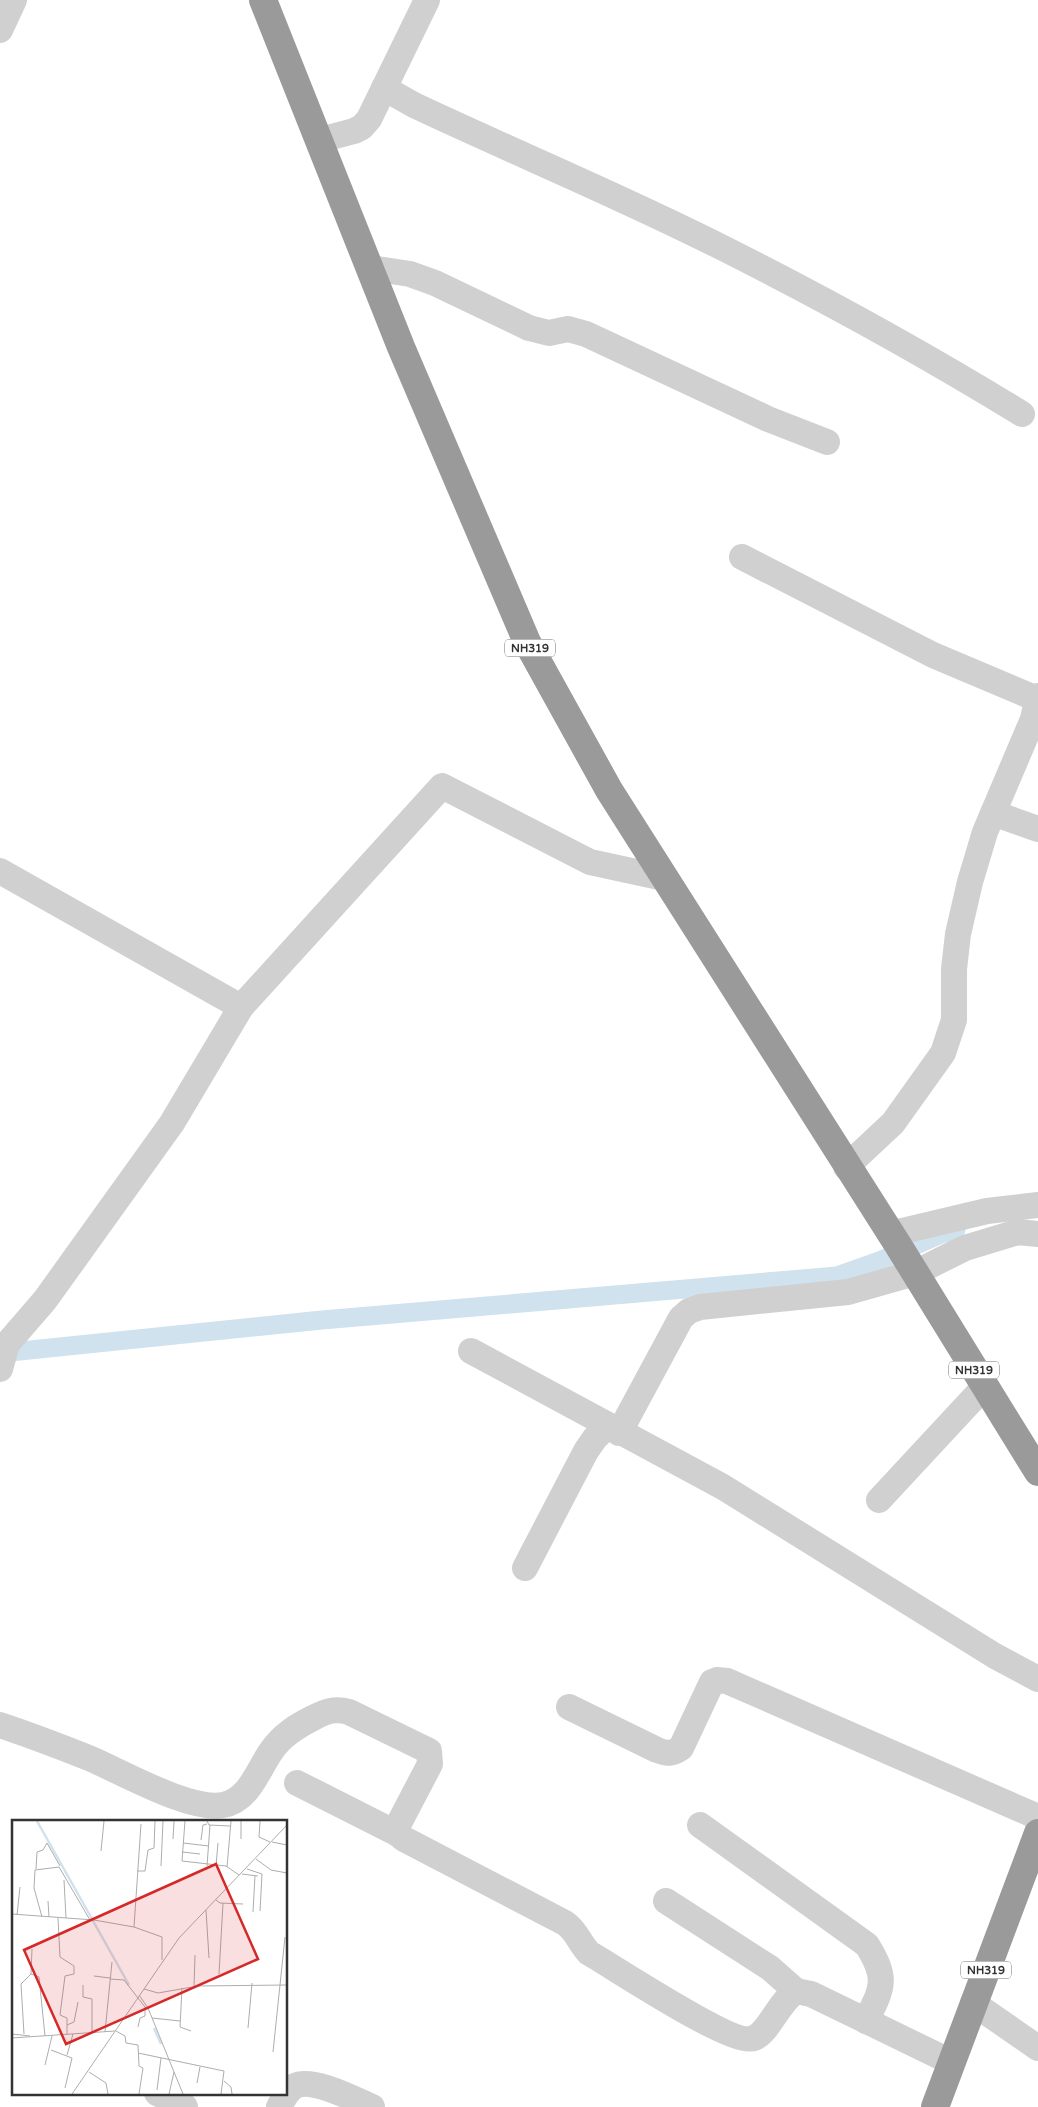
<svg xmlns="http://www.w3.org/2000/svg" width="1038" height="2107" font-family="'Varela Round',sans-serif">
<rect width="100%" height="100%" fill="#fff"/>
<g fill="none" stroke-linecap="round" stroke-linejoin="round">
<!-- canal -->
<path stroke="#cfe2ee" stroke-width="19" d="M0,1353l322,-33 515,-44 45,-16 59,-26 15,-4"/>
<!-- minor -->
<g stroke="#d0d0d0" stroke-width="26">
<path d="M0,30l14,-30"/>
<path d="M384,88l30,17c104,49 211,93 313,145 101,51 199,105 295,164"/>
<path d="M320,140l34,-9 8,-4 7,-8 58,-119"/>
<path d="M371,268l39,6 25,9 94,45 20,5 19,-4 18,5 182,85 59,23"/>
<path d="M742,557l191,98 104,44"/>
<path d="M993,813l45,16"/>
<path d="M0,871l241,136"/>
<path d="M846,1167l47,-44 50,-70 11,-33v-51l4,-35 12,-52 15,-50 48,-113 5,-23"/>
<path d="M890,1234l97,-23 51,-6"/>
<path d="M471,1351l252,136 272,169 43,23"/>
<path d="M0,1369l7,-25 38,-44 127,-177 69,-116 201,-221 148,76 74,16"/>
<path d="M619,1433l62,-115 8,-7 11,-4 148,-15 67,-19 50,-25 53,-16 20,2"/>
<path d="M879,1500l105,-113"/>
<path d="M525,1568l61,-117 9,-13 13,-12"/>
<path d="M569,1707l88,43c10,4 15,4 24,-2l31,-66 5,-2 10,1 311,136"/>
<path d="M0,1725c30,10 59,21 89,33 33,14 100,53 134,47 27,-5 35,-36 49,-55 10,-15 25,-24 41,-32 13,-7 22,-10 36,-6l80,39 1,13 -34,65 2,5 6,5 161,84c12,8 14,20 24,30 25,14 144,94 165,85 15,-6 24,-35 42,-47l15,3 140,68"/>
<path d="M297,1783l101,51"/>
<path d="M700,1825l167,120c21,34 16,42 -1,76"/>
<path d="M666,1901l104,67 26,23"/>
<path d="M973,2003l65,45"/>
<path d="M157,2093l28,14"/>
<path d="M279,2107c4,-7 8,-17 16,-21 17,-9 61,14 77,21"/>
</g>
<!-- highway -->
<g stroke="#9a9a9a" stroke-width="28">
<path d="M263,0l138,347 126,295 82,148 289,455 140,227"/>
<path d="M935,2107l103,-274"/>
</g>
</g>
<g text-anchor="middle" stroke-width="5" stroke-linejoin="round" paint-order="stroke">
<!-- shield labels -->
<g fill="#fff" stroke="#707070" stroke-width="1">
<rect x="505" y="639.5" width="50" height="17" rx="4"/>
<rect x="949" y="1361.5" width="50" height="17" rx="4"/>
<rect x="961" y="1961.5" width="50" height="17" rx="4"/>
</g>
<g font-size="11" font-weight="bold" fill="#333">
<text x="530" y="652">NH319</text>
<text x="974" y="1374">NH319</text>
<text x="986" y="1974">NH319</text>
</g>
</g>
<!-- overview -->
<g transform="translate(12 1820)">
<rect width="275" height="275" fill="#fff"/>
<path fill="none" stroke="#cfe2ee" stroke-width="2.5" d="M25,1l92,164M142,208l7,16"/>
<path fill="none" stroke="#adadad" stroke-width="1" d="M173,1l-3,40 44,5 13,9M195,1l2,4 21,1M229,1v18M248,1l-1,16 11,5M161,19l1,-18M189,20l2,-15 4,-1M260,22l15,3M171,23l26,3M89,31l3,-30M170,32l18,2M244,39l15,11 16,3M149,46l2,-45M195,46l3,-41M204,46l2,-23M215,47l4,-46M24,49l1,-17 6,-2 4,-7 13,23M235,49l15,5 -2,37M125,51h8l3,-21 6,-2 1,-27M230,54l16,2M52,60l2,38M204,80l4,3 23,1M36,81l1,16M194,90l3,48M241,92l2,-36M0,94l82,6 40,7 28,10v23M5,95l3,-28M30,97l-8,-29 1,-18 24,-3 31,53M46,98l2,39 14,9v8l-9,2 -4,31 -1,8 7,3v16M122,107l7,-103M19,154l8,3 6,59M207,154l4,-71M82,156l16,2M98,159l14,1 21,27v9l-5,2 -2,9M71,165v12l9,2v33M182,167l1,-32M170,168l-2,39 11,4M132,169l14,4 40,-7 89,-1M127,175l9,13 35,86M140,198l28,3M55,205l7,-3 4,-20M236,208l4,-45M104,211l9,5 1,7 12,2 1,21 4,2 -4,26M93,212l7,-70M0,214l18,2M12,214l-3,-50 10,-10 1,-25M0,218l103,-7M39,230l21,8 -7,30M261,232l12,-115M126,233l86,18 -3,23M55,235l6,-21M33,245l7,-29M77,252l17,11 2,11M212,261l7,6 1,7M185,263l3,-16M145,270l4,-32M60,274l107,-156 108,-113M157,274l5,-22"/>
<path fill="#d62828" fill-opacity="0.15" stroke="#d62828" stroke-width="2.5" d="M204,44l42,95 -192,85 -42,-94z"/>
<rect width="275" height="275" fill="none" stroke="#333" stroke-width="2.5"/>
</g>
</svg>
